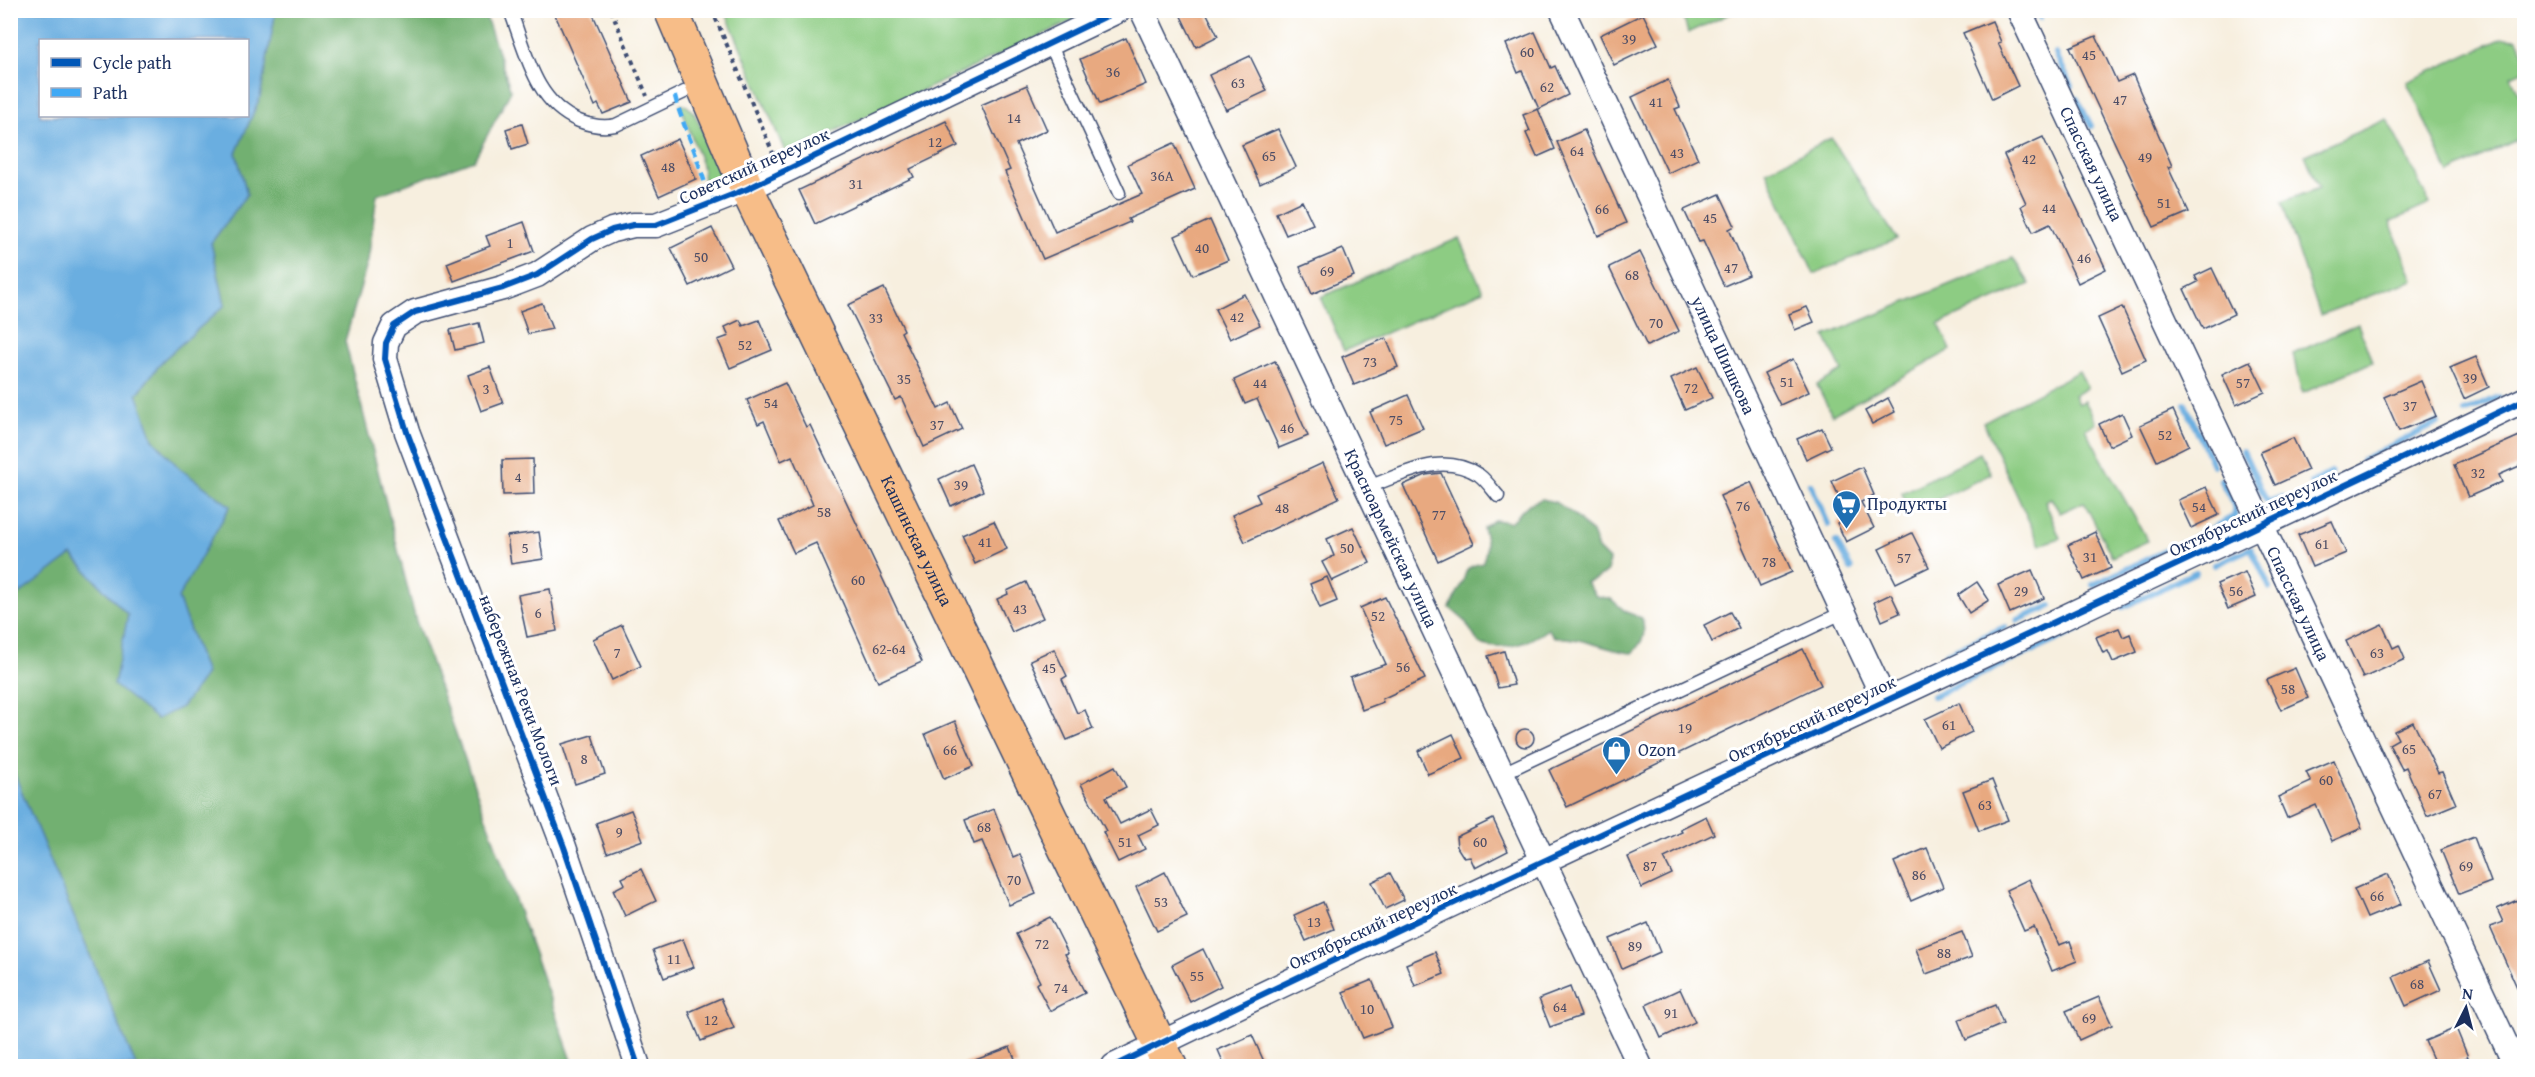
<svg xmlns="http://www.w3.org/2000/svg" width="2535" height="1077" font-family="'Gentium Book Plus',serif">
<rect width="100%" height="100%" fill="#fff"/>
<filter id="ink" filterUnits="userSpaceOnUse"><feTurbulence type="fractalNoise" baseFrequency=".0167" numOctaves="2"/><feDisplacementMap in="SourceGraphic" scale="12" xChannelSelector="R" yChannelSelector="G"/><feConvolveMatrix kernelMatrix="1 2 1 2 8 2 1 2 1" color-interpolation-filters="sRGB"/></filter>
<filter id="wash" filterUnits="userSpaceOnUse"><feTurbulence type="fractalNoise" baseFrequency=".008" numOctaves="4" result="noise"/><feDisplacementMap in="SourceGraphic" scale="24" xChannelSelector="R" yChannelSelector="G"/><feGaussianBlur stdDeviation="1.35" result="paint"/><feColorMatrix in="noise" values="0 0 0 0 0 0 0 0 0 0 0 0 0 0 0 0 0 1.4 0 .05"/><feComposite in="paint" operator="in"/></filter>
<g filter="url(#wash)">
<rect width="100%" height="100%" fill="#f7efdf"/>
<!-- green -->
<g fill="#8dcc83" stroke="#547e70" stroke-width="1.5">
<path d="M1681,10h55v1l-48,22z"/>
<path d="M725,11h369l-308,143z"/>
<path d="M2503,38l14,1 7,16v15l-13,6 13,30v30l-75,38 -42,-92z"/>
<path d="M680,104l7,2 7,7 30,63 -1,10 -10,4 -9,-8 -2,-17z"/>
<path d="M2387,119l43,85 -40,18 23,58 -93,35 -38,-113 37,-14 -14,-33z"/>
<path d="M1831,138l66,101 -83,35 -48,-103z"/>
<path d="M1459,238l24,53 -139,60 -23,-54z"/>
<path d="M2013,258l17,26 -91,40 12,26 -119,65 -15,-30 25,-14 -17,-35z"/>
<path d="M2358,324l14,38 -69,31c-7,-12 -6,-25 -10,-39z"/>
<path d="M2079,371l8,17 -13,7 4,9 7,-3 11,22 -11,6 63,112 -36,16 -28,-55 -24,11 -9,-15 -6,3 15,37 -20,7 -57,-123z"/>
<path d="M1980,453l11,21 -81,39 -8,-20z"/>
</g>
<!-- forest -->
<g fill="#72b071" stroke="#467068" stroke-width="1.5">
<path d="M283,10l201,1 27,80 -37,69 -97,35 -9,66 -23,80 71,280 158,445h-438l-125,-300 -1,-166 62,-45 56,60 -13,70 91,-11 -28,-76 52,-92 -51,-38 -26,-29 -16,-45 26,-34 62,-55 -14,-62 36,-49 -11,-41 24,-56 15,-82z"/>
<path d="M1542,499l13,3 18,12 19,19 6,16 11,11 -2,12 -11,7 -10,3 10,14 15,3 15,13 16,6c4,17 2,23 -10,35 -26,-2 -50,-17 -77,-15l-7,-9c-21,15 -43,23 -69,15l-14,-23 -15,-13c3,-8 7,-14 11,-22 7,-15 1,-18 21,-23 6,-13 5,-21 1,-35l11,-8 16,2 19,-18z"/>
</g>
<!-- water -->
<g fill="#6baee0" stroke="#436e9f" stroke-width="1.5" fill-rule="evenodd">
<path d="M11,10l272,1 -8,4 -15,82 -24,56 11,41 -36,49 14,62 -62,55 -26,34 16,45 26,29 51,38 -52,92 28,76 -24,33 -25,12 -43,-34 14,-70 -56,-60 -61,45zM40,40h208v76h-208z"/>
<path d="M11,766l125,300h-125z"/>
</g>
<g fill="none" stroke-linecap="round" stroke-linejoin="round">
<!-- stream -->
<g stroke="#6baee0" stroke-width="6">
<path d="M2037,10l3,8"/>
<path d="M2056,54l15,32"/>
<path d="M2077,99l14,27"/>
<path d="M2185,404l28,61"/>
<path d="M2465,412l34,-15"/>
<path d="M2243,451l24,51 16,-5"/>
<path d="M2362,460l76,-37"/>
<path d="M2312,483l19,-10"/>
<path d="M1810,484l18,40"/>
<path d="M2194,538l41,-22 -1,-11 -13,-25"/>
<path d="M1836,542l15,27"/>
<path d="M2214,565l37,-17 19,40"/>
<path d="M2093,585l89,-42"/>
<path d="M2123,607l73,-35"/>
<path d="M2018,620l33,-14"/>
<path d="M1947,653l58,-26"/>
<path d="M1933,696l143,-65 18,-11"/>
</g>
</g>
<g id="blocks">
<!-- building -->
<g fill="#e8a980">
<path d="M553,10h38l41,92 -29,12 -5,-10 -3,2z"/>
<path d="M1178,10h27l13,26 -22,11z"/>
<path d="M1643,14l15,30 -44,21 -14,-30z"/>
<path d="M1992,21l9,21 -3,1 20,43 -26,13 -29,-66z"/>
<path d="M1535,32l16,36 4,-2 13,29 -29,14 -17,-38 -4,2 -12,-29z"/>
<path d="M2096,36l21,46 16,-7 39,91 -4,1 21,45 -35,15 -84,-180z"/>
<path d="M1126,38l20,46 -46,20 -20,-45z"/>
<path d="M1250,56l17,35 -41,19 -17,-35z"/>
<path d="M1668,80l12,27 -5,2 23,50 -30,14 -36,-76z"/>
<path d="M1027,85l20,45 -31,14 39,88 87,-38 -14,-30 46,-21 21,46 -67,30 2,3 -87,37 -38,-87 5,-2 -29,-65z"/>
<path d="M1538,109l17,40 -18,8 -11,-24 4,-2 -7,-16z"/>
<path d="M946,121l12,25 -48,23 4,8 -99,47 -16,-34z"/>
<path d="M522,124l6,20 -16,5 -6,-20z"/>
<path d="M1278,129l18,38 -36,17 -18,-39z"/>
<path d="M1584,130l42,93 -28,13 -41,-94z"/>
<path d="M2043,137l63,132 -28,14 -28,-59 -17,8 -12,-26 5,-3 -22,-48z"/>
<path d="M678,139l18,40 -37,17 -18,-40z"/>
<path d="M1720,194l15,32 -6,3 20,46 -25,11 -21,-45 -4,1 -15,-32z"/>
<path d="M1302,201l11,23 -27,11 -10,-22z"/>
<path d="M1210,220l18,40 -35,15 -18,-39z"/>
<path d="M524,222l10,29 -80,30 -7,-18 43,-17 -4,-10z"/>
<path d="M712,228l19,38 -41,20 -19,-38z"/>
<path d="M1343,249l11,27 -42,18 -12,-27z"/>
<path d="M1640,252l39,79 -32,15 -38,-79z"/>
<path d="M2212,268l22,46 -31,15 -19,-40 14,-7 -3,-6z"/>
<path d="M884,288l20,42 -3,2 37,77 12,-6 12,26 -38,18 -23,-50 -6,3 -47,-95z"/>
<path d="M1244,294l16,31 -30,14 -15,-30z"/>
<path d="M542,303l10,26 -24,5 -8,-23z"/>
<path d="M1807,307l7,15 -19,8 -6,-16z"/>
<path d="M2122,307l24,53 -24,11 -24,-53z"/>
<path d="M740,320l3,6 16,-6 13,30 -42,18 -12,-28 11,-4 -4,-9z"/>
<path d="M479,323l5,20 -29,7 -5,-20z"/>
<path d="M1386,338l12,29 -44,18 -12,-28z"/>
<path d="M2476,357l13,30 -25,12 -14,-31z"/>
<path d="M1793,359l16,33 -29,13 -16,-32z"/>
<path d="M1275,361l33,75 -29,12 -22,-49 -12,5 -11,-24z"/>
<path d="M2250,361l15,31 -29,13 -14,-31z"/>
<path d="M490,367l13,36 -22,8 -13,-36z"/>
<path d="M1697,367l15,31 -27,12 -14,-31z"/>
<path d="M2421,381l15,35 -37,15 -15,-34z"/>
<path d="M785,383l21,44 4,-2 112,237 -44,20 -62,-139 -22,10 -15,-32 34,-16 -21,-49 -11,5 -17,-40 -6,3 -11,-24z"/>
<path d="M1408,395l15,33 -39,16 -14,-32z"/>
<path d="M1888,398l7,14 -23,12 -7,-13z"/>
<path d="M2173,410l16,35 -32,16 -17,-36z"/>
<path d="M2122,413l10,22 -23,11 -10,-22z"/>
<path d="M1822,428l9,19 -25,12 -9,-20z"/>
<path d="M2524,434v30l-25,11 3,7 -34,15 -14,-32z"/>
<path d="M2293,438l15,32 -33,15 -15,-33z"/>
<path d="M533,459l1,35 -31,1 -1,-35z"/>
<path d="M1323,463l16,35 -94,44 -13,-27 28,-13 -4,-8z"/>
<path d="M971,464l12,27 -32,15 -12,-27z"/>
<path d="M1862,467l12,28 -13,7 13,26 -28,14 -9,-19 11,-6 -16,-36z"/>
<path d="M1441,473l33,71 -36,17 -35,-76 23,-10z"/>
<path d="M1751,482l41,90 -32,14 -40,-90z"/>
<path d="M2206,487l13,28 -28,13 -13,-28z"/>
<path d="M994,521l13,28 -32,15 -13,-29z"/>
<path d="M2332,521l14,32 -34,14 -14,-32z"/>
<path d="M1353,527l17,36 -38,18 -10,-19 12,-6 -7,-17z"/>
<path d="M539,532l4,27 -32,5 -4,-28z"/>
<path d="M2095,532l16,36 -27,12 -16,-35z"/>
<path d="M1912,533l17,34 -33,16 -17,-34z"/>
<path d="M2032,570l12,28 -34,15 -12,-28z"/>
<path d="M2245,572l11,25 -28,12 -11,-25z"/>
<path d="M1327,577l10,24 -17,7 -10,-24z"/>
<path d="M1026,582l17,36 -31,14 -15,-33 11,-5 -1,-3z"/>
<path d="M1977,582l12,18 -20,13 -11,-18z"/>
<path d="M550,589l7,42 -30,6 -9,-42z"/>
<path d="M1891,594l9,19 -18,8 -8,-19z"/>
<path d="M1385,597l40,82 -43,20 1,3 -21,8 -12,-33 36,-13 -26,-56z"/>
<path d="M1730,612l9,16 -27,14 -8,-17z"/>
<path d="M2382,624l11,24 6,-3 6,14 -42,19 -17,-37z"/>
<path d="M622,625l19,41 -29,14 -19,-41z"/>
<path d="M2119,628l4,9 7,-3 7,18 -24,10 -5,-11 -5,2 -7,-16z"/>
<path d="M1054,649l13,27 -5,3 15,34 8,-3 8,19 -26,11 -37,-80z"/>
<path d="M1803,649l18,36 -254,122 -18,-37z"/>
<path d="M1504,651l10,34 -16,3 -10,-32z"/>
<path d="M2295,668l13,30 -27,12 -14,-30z"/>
<path d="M1959,703l13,29 -33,16 -14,-29z"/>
<path d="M955,721l19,45 -30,13 -19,-45z"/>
<path d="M2413,722l25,51 4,-1 14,32 -29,12 -21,-49 -4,2 -13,-25 9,-5 -4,-8z"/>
<circle cx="1525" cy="738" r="9"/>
<path d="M1453,734l11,24 -36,16 -10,-23z"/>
<path d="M592,735l13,39 -30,10 -13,-40z"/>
<path d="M2334,760l28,68 -30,13 -16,-36 -29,13 -9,-21 33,-15 -5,-10z"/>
<path d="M1115,766l11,21 -20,10 14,27 31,-15 8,16 -21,10 7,14 -27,13 -15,-30 3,-1 -25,-47z"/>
<path d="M1992,780l16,40 -29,11 -16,-40z"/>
<path d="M994,809l19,48 7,-3 16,40 -27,11 -27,-64 -8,3 -9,-24z"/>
<path d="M631,810l12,30 -36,13 -11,-30z"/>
<path d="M1706,816l8,18 -50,24 8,16 -30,14 -14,-31 54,-25 -2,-3z"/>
<path d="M1493,819l15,32 -33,17 -5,-11 -6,1 -7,-11 -1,-10z"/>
<path d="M2474,837l17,45 -32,12 -18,-44z"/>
<path d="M1927,848l16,39 -32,14 -17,-39z"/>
<path d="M641,869l15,32 -31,15 -12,-26 12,-6 -3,-6z"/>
<path d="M1165,872l22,45 -30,14 -21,-44z"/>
<path d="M1390,873l14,27 -19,9 -13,-27z"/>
<path d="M2388,874l13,30 -34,14 -13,-29z"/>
<path d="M2029,879l30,66 11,-4 7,20 -25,10 -18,-44 -10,4 -18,-41z"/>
<path d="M2524,897v106l-34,-76 13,-5 -6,-13z"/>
<path d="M1323,902l11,27 -28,12 -12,-26z"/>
<path d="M1050,917l18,36 -3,1 20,39 -35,18 -14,-27 4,-2 -24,-48z"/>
<path d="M1648,923l12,29 -38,17 -12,-30z"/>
<path d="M1962,932l10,25 -46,17 -10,-25z"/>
<path d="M683,939l11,28 -30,11 -11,-28z"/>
<path d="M1203,949l18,37 -31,16 -18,-37z"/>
<path d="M1435,952l9,22 -29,12 -9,-22z"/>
<path d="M2428,961l13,29 -35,16 -13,-29z"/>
<path d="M1372,980l20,47 -29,11 -20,-46z"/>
<path d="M1570,987l11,29 -31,11 -11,-28z"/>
<path d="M1680,989l15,33 -34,16 -15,-33z"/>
<path d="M2099,997l13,28 -33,15 -13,-29z"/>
<path d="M721,998l13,30 -33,13 -12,-29z"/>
<path d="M1995,1005l8,19 -37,16 -8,-20z"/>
<path d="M2456,1028l12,29 -22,9h-10l-11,-25z"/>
<path d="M1252,1035l14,31h-41l-7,-16z"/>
<path d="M1010,1047l8,19h-56v-1z"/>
</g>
</g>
</g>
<g filter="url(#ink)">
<use href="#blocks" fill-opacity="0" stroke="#3c4c71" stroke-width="1.5"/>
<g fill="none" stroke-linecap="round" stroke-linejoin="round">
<defs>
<g id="lane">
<path d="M510,10c16,42 25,93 69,111 13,5 24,7 37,4l85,-41"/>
<path d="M1050,44l69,149"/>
<path d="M1368,487c37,-13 73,-36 111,-12 7,5 13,14 19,21"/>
<path d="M1503,773l341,-161"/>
</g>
<g id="street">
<path id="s1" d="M1142,10l498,1056"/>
<path id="s2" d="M1562,10l323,691"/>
<path id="s3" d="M2019,10l497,1056"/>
<path d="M638,1066l-74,-219 -157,-415 -22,-73 1,-16 8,-17 21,-14 88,-24 34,-13 55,-36 20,-9 21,-5h23l91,-36 372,-179"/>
<path d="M1114,1066c467,-227 942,-441 1410,-666"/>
</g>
<g id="primary">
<path id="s4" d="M671,10l76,179 423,877"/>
</g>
</defs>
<!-- lane casing -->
<use href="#lane" stroke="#3c4c71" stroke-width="15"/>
<!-- street casing -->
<use href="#street" stroke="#3c4c71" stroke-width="27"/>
<!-- primary casing -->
<use href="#primary" stroke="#3c4c71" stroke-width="36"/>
<!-- path -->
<g stroke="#3c4c71" stroke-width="4" stroke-dasharray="4.5 4.5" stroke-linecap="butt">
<path d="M611,10l36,86"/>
<path d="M712,10l61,143"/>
</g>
<!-- lane -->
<use href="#lane" stroke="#fff" stroke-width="12"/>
<!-- street -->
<use href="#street" stroke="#fff" stroke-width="24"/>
<!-- primary -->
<use href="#primary" stroke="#f7bd88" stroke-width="33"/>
<!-- quiet -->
<path stroke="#3fa9f5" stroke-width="4.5" stroke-dasharray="9 4.5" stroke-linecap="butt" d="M675,96c6,25 18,47 25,72 5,14 6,21 14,34"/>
<defs>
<g id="cycleway">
<path d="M638,1066l-74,-219 -157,-415 -22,-73 1,-16 8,-17 21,-14 88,-24 34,-13 55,-36 20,-9 21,-5h23l91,-36 372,-179"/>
<path d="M1114,1066c467,-227 942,-441 1410,-666"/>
</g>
</defs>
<!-- cycleway casing -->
<use href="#cycleway" stroke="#fff" stroke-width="10"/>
<!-- cycleway -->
<use href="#cycleway" stroke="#0057b8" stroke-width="6"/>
</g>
</g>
<!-- icons -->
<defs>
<symbol id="supermarket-pin" viewBox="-11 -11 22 30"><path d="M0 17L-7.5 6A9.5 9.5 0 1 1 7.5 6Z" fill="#1f6fb2" stroke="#fff"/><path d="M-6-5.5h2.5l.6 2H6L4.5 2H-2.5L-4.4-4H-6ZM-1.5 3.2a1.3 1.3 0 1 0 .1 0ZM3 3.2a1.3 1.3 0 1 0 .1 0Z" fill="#fff"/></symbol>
<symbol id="shop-pin" viewBox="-11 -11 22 30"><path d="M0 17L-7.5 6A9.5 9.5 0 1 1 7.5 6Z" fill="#1f6fb2" stroke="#fff"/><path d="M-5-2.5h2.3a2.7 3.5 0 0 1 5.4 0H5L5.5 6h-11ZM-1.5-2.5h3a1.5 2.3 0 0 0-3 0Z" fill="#fff"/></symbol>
</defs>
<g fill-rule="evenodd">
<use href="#supermarket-pin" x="1830" y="488" width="33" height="45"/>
<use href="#shop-pin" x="1600" y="734" width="33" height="45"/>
</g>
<g text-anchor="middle" stroke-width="6" stroke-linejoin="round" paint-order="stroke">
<!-- number labels -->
<g font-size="15" fill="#4e4e66">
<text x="1629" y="44">39</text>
<text x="1527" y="57">60</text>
<text x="2089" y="60">45</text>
<text x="1113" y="77">36</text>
<text x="1238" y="88">63</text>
<text x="1547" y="92">62</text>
<text x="2120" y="105">47</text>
<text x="1656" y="107">41</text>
<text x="1014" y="123">14</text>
<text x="935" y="147">12</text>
<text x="1577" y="156">64</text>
<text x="1677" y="158">43</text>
<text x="1269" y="161">65</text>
<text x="2145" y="162">49</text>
<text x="2029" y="164">42</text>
<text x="668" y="172">48</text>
<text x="1162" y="181">36А</text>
<text x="856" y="189">31</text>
<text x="2164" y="208">51</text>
<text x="2049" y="213">44</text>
<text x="1602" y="214">66</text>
<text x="1710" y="223">45</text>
<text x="510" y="248">1</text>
<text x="1202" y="253">40</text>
<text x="701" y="262">50</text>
<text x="2084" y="263">46</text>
<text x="1731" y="273">47</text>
<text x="1327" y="276">69</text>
<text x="1632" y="280">68</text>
<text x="1237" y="322">42</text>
<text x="876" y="323">33</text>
<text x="1656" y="328">70</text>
<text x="745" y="350">52</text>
<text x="1370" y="367">73</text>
<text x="2470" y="383">39</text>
<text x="904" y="384">35</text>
<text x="1787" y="387">51</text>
<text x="1260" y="388">44</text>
<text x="2243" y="388">57</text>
<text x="1691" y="393">72</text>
<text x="486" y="394">3</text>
<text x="771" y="408">54</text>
<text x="2410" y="411">37</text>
<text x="1396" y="425">75</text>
<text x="937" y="430">37</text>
<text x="1287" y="433">46</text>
<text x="2165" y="440">52</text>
<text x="2478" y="478">32</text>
<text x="518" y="482">4</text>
<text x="961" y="490">39</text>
<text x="1743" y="511">76</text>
<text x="2199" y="512">54</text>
<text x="1282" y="513">48</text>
<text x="824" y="517">58</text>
<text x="1439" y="520">77</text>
<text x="985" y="547">41</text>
<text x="2322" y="549">61</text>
<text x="525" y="553">5</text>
<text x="1347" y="553">50</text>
<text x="2090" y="562">31</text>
<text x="1904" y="563">57</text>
<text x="1769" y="567">78</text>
<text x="858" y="585">60</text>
<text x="2021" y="596">29</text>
<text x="2236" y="596">56</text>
<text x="1020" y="614">43</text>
<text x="538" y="618">6</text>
<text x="1378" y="621">52</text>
<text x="889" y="654">62-64</text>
<text x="617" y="658">7</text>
<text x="2377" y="658">63</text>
<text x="1403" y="672">56</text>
<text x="1049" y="673">45</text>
<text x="2288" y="694">58</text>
<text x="1949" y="730">61</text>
<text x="1685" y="733">19</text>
<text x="2409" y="754">65</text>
<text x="950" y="755">66</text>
<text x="584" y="764">8</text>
<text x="2326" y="785">60</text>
<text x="2435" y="799">67</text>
<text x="1985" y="810">63</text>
<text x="984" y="832">68</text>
<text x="619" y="837">9</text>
<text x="1125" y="847">51</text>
<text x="1480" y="847">60</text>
<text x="1650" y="871">87</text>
<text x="2466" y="871">69</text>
<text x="1919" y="880">86</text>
<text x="1014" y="885">70</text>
<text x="2377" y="901">66</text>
<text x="1161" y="907">53</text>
<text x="1314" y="927">13</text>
<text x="1042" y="949">72</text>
<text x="1635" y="951">89</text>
<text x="1944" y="958">88</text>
<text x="674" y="964">11</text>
<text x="1197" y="981">55</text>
<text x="2417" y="989">68</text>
<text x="1061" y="993">74</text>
<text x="1560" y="1012">64</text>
<text x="1367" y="1014">10</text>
<text x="1671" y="1018">91</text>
<text x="2089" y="1023">69</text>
<text x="711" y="1025">12</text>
</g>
<!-- street labels -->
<g font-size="18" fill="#1b2f5e" stroke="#fff">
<text dy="6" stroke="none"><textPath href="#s3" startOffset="170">Спасская улица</textPath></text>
<text transform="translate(754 166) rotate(-24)" y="6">Советский переулок</text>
<text dy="6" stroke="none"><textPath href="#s2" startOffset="381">улица Шишкова</textPath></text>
<text transform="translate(2253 513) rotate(-25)" y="6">Октябрьский переулок</text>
<text dy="6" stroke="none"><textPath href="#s1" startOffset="584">Красноармейская улица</textPath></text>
<text dy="6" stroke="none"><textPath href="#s4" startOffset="585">Кашинская улица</textPath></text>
<text dy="6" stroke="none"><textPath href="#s3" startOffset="656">Спасская улица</textPath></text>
<text transform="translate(521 690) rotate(69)" y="6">набережная Реки Мологи</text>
<text transform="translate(1812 719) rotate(-25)" y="6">Октябрьский переулок</text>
<text transform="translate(1373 926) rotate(-25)" y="6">Октябрьский переулок</text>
</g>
<!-- poi labels -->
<g font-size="18" fill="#1b2f5e" stroke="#fff" text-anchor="start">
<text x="1867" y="510">Продукты</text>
<text x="1638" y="756">Ozon</text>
</g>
</g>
<!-- margin -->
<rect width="2535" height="1077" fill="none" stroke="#fff" stroke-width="36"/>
<!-- legend -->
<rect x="39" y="39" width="210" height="78" fill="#ffffff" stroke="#a4acbf" stroke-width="1.5"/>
<rect x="51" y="58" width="30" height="9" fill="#0057b8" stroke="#a4acbf" stroke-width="1.5"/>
<text x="93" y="69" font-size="18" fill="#1b2f5e">Cycle path</text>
<rect x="51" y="88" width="30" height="9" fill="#3fa9f5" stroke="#a4acbf" stroke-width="1.5"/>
<text x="93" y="99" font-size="18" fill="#1b2f5e">Path</text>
<!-- north arrow -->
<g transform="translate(2466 1008) rotate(6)" stroke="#ffffff" stroke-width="4.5" paint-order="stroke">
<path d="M0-4.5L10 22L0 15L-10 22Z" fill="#1b2f5e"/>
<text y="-9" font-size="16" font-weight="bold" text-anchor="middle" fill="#1b2f5e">N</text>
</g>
</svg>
